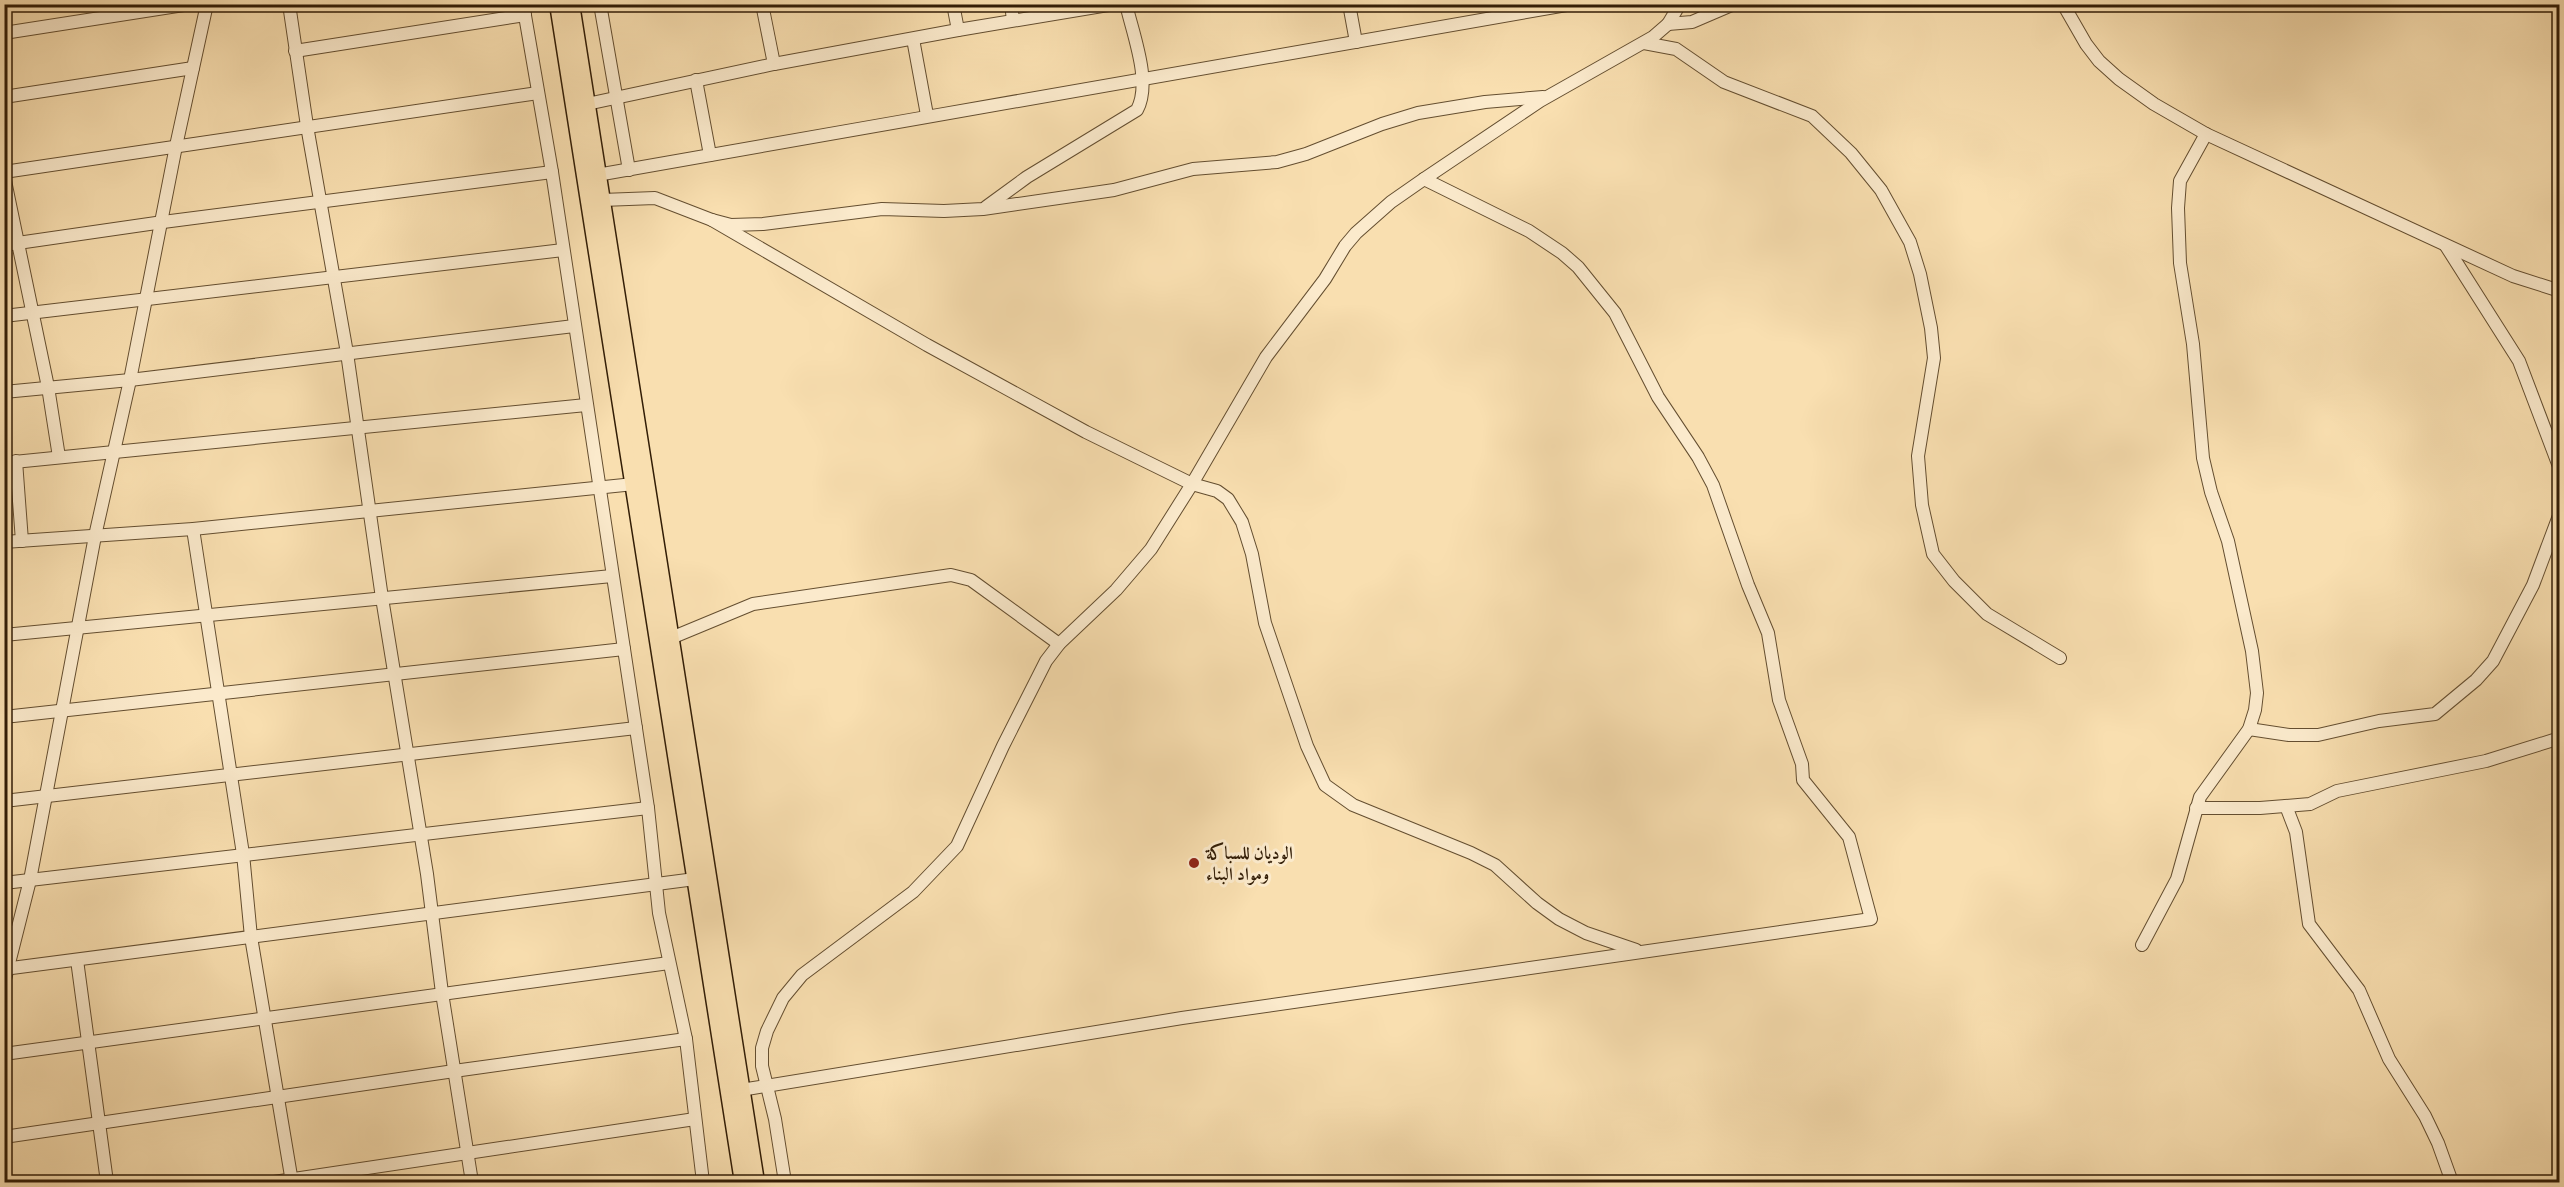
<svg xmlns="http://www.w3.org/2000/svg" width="2564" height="1187" font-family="'Gentium Book Plus',Amiri,serif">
<rect width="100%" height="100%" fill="#f9dfb0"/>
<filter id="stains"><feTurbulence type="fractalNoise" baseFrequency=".00333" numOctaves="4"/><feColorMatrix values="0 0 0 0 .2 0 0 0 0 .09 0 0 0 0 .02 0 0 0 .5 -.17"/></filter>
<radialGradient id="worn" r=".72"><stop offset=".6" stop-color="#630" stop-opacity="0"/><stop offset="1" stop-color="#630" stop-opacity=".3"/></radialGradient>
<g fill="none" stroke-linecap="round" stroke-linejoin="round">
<defs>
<g id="minor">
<path d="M289,4l18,122 40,227 35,245 45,276 15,119 30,189"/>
<path d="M523,4l29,168 96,636 11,105 27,126 17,143"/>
<path d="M600,4l29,166"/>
<path d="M654,4h6"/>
<path d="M762,4l12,60"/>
<path d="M953,4l5,26"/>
<path d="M1011,4l2,16"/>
<path d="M1349,4l7,38"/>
<path d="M2063,4l23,40 13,17 20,18 35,25 52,30 307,142 47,15"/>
<path d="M1668,24l24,-2 42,-18"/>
<path d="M4,33l186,-29"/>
<path d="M913,39l14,76"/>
<path d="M1644,43l32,6 48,33 88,34 39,37 30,37 29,52 10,32 11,54 3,30 -16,98 4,49 11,49 21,27 33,33 73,44"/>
<path d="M295,51l230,-36"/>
<path d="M696,80l14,75"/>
<path d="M4,97l189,-29"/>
<path d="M587,104l187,-40 184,-34 156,-26"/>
<path d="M4,172l534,-79"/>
<path d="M597,175c325,-57 650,-115 975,-171"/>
<path d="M4,176l44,211 11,70"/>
<path d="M602,200l53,-2 57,22 19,5 32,-1 119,-15 62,2 39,-2 131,-19 79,-21 84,-7 29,-8 76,-30 36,-11 67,-11 58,-5"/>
<path d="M986,207l41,-30 110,-67c15,-28 -4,-75 -11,-106"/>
<path d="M712,220l215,125 159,87 106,52 25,7 11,8 14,23 10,32 13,69 42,123 18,39 28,20 118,48 24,12 42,38 22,16 27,14 50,17"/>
<path d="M4,245l159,-23 389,-50"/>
<path d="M2446,246l73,115 41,108"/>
<path d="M4,316l559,-66"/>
<path d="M4,392l126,-12 444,-54"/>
<path d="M16,461l6,80"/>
<path d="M4,463l582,-58"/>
<path d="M193,529l50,325 8,83 41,245"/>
<path d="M4,542l189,-13 441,-45"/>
<path d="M4,635l608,-59"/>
<path d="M671,638l82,-34 198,-29 20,5 88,64"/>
<path d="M4,717l620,-68"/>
<path d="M2249,729l40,6h29l61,-14 56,-7 41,-34 17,-19 40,-76 27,-72"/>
<path d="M4,801l632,-73"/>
<path d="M2286,806l10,26 13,92 50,66 30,69 36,57 13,27 14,39"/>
<path d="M2196,808h64l50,-4 27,-13 149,-30 74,-23"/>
<path d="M4,883l644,-75"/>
<path d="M2142,945l35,-66 23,-82 49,-68 6,-19 2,-17 -5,-42 -24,-110 -17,-49 -8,-34 -10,-114 -13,-81 -2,-55 2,-27 26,-47"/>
<path d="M77,960l30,222"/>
<path d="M4,969l691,-90"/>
<path d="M4,983l26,-103 65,-344 35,-156 46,-234 31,-142"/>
<path d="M4,1054l665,-91"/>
<path d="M741,1090l441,-72 689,-99 -22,-82 -46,-57 -1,-16 -23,-64 -11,-67 -20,-48 -35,-100 -15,-28 -40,-60 -43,-84 -37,-46 -16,-14 -33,-22 -105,-52"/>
<path d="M4,1137l450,-66 232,-32"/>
<path d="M274,1182l421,-63"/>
<path d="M785,1182l-10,-63 -13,-53v-18l5,-17 16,-33 19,-23 111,-83 44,-46 46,-100 43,-85 13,-17 57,-54 35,-41 41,-65 74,-127 59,-78 20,-33 11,-13 35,-31 33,-23 116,-78 113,-64 15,-13 12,-20"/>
</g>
<g id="highway">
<path d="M558,4c61,393 122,786 185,1178"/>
<path d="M571,4l185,1178"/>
</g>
</defs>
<!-- minor casing -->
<use href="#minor" stroke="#644e30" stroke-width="14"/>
<!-- highway casing -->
<use href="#highway" stroke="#321d06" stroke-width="19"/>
<!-- minor -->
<use href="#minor" stroke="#fbeacc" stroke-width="12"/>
<!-- highway -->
<use href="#highway" stroke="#f9dfb0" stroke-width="16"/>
</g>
<!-- markers -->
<circle fill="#8f2418" stroke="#fbeacc" stroke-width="2" cx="1194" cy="863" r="6"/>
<g text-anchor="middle" stroke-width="6" stroke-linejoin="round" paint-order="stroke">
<!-- poi labels -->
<g font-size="18" font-weight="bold" fill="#321d06" stroke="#fbeacc" text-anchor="start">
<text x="1206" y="859">الوديان للسباكة<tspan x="1206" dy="21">ومواد البناء</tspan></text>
</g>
</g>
<!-- margin -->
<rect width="2564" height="1187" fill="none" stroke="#f9dfb0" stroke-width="24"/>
<rect x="6" y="6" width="2552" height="1175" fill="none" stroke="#321d06" stroke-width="3"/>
<rect x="12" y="12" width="2540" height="1163" fill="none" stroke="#321d06" stroke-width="1.5"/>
<rect width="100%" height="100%" filter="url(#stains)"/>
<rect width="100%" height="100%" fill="url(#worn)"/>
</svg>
